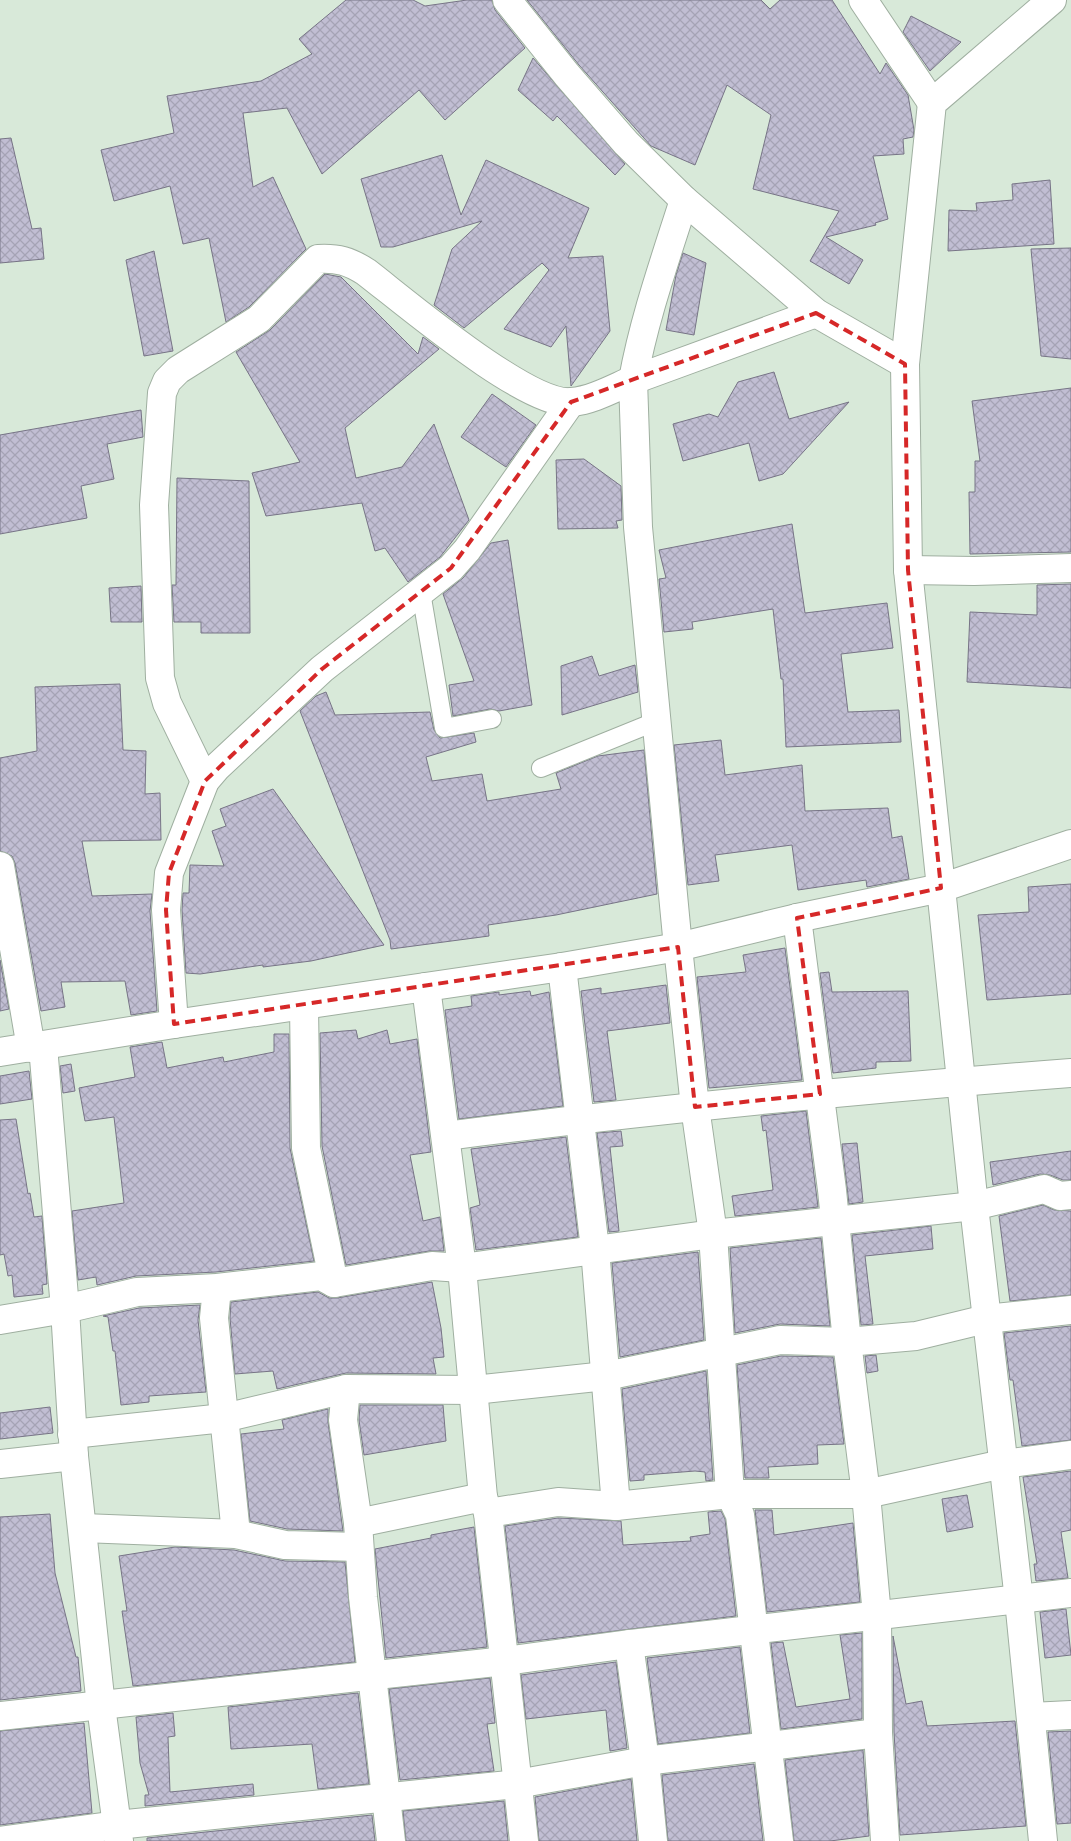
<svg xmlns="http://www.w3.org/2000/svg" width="1071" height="1841" font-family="Quicksand,sans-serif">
<defs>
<pattern id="building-cross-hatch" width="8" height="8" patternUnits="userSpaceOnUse" patternTransform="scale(1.25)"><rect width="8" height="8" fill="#c1bed3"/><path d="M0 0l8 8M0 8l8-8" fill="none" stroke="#a5a3b5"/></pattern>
</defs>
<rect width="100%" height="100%" fill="#d8e9d9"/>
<!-- building -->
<g fill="url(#building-cross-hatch)" stroke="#777486">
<path d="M346,0h67l12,6 42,-6h25l3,10 30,38 -80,72 -26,-30 -97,84 -35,-66 -44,5 10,74 20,-10 33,72 -57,58 -23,15 -17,-84 -26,6 -13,-58 -56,15 -13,-51 73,-17 -7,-37 94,-15 51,-27 -13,-15z"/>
<path d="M527,0h234l9,9 10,-9h52l48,74 6,-11 22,32 6,35 -1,7 -10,2 1,15 -31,2 15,63 -13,4 1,2 -50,12 37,23 -14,24 -39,-23 29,-50 -86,-22 18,-74 -44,-30 -32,80 -44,-19 -72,-81z"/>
<path d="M911,16l50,26 -31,29 -27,-39z"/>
<path d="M533,58l92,106 -10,11 -58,-59 -4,5 -35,-31z"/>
<path d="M11,138l21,91 9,-1 3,31 -44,4v-124z"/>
<path d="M442,155l19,60 25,-55 103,48 -21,50 35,-2 7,75 -39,55 -5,-60 -15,21 -47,-18 45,-59 -7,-7 -78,65 -30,-23 18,-56 30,-28 -89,26h-12l-20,-68z"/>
<path d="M1050,180l4,64 -106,7 1,-41 28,1 -1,-8 37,-3 -1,-16z"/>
<path d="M1071,248v111l-30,-3 -10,-107z"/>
<path d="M154,251l19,100 -29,5 -18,-96z"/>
<path d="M683,253l23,10 -12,72 -28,-5 10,-55z"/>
<path d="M325,274l16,3 77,77 5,-17 16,12 -94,79 11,50 46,-11 32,-43 35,96 -29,37 -32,25 -23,-34 -10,3 -13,-48 -96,13 -14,-43 48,-11 -64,-110 34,-22z"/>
<path d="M774,372l15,47 60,-17 -66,72 -24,7 -10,-38 -66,18 -10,-37 36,-10 9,3 20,-35z"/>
<path d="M1071,388v164l-101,2 -1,-62h6v-31h5l-8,-60z"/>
<path d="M492,394l44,31 -30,42 -45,-30z"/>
<path d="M141,410l2,27 -36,7 7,35 -33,7 6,32 -87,16v-99z"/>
<path d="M584,459l37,27 1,34 -6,1 2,7 -60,1 -2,-69z"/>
<path d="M177,478l72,3 1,152h-49v-11h-27l-2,-37h4z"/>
<path d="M792,524l13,89 82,-10 6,45 -52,6 7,58 51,-2 2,32 -115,5 -3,-68h-2l-8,-70 -81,13 1,7 -29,3 -5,-53 7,-1 -7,-28z"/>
<path d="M508,540l24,165 -33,6 -9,-2 -37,7 -4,-31 25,-4 -31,-87 20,-16 28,-35z"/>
<path d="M1071,584v104l-104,-6 3,-70 67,3v-30z"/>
<path d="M141,586l1,36h-31l-2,-34z"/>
<path d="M592,656l7,20 36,-11 3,27 -76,23 -1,-49z"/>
<path d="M120,684l3,66 23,1 -1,43 15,-1 1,47 -79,1 10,55 60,-2 -2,17 7,100 -26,4 -6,-34 -64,1 4,25 -24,4 -26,-148 -3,-7 -12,-5v-93l37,-7 -2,-64z"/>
<path d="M326,692l9,23 95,-3 4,18 6,8 34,-5 2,9 -50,15 6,24 50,-7 5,27 74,-12 -5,-16 42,-17 46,-6 13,144 -101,21 -68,10 1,11 -98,13 -1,-9 -90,-229 16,-15z"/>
<path d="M721,740l4,35 77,-10 3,46 83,-3 4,30 10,-2 7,43 -42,8 -1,-7 -68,10 -6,-45 -77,10 4,26 -31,4 -14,-140z"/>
<path d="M273,789l111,156 -73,16 -48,6v-2l-63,9 -14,-1 -4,-63 1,-17h6l1,-28 34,1 -12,-35 14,-5 -6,-17z"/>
<path d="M1071,884v110l-84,6 -9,-85 51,-3 -1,-25z"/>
<path d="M785,948l17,132 -93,8 -12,-111 49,-5 -3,-17z"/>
<path d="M0,960l9,49 -9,2z"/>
<path d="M829,972l3,20 76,-1 3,70 -35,1v6l-43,5 -13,-100z"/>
<path d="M666,985l4,38 -63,8 9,69 -22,2 -13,-111 20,-3v6z"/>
<path d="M530,991l1,5 18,-4 14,114 -104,13 -14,-109 27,-4 -1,-10 28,-4v3z"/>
<path d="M356,1030l2,9 29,-9 3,14 27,-5 14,113 -21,3 13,66 17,-4 4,34h-15l-83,14 -24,-119 -2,-113z"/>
<path d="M274,1034h15l1,114 24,113 -98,11 -80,4 -39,9 -1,-8 -18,3 -6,-69 52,-8 -10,-86 -29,4 -6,-33 56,-11 -5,-30 32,-5 5,26 56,-11 1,5 50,-10z"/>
<path d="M71,1064l4,27 -12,2 -3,-27z"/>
<path d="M29,1071l3,28 -32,5v-28z"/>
<path d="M806,1111l12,96 -83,9 -3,-20 41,-6 -7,-60 -3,1 -2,-15z"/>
<path d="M16,1119l12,75 2,-1 4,24 8,-1 5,68 -5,1 1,9 -29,3 -2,-22 -4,1 -4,-22 -4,1v-135z"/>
<path d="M621,1131l2,15 -13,1 9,84 -10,1 -12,-99z"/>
<path d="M566,1137l12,100 -102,13 -6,-42 10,-3 -9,-56z"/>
<path d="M857,1143l6,59 -14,2 -7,-60z"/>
<path d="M1071,1151v29h-8l-13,-5 -10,-1 -47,11 -3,-23z"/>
<path d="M1043,1205l11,5 17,1v84l-61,6 -11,-85z"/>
<path d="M931,1226l2,23 -68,7 8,68 -12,1 -9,-90z"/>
<path d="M821,1238l9,88 -50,-2 -45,9 -5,-85z"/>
<path d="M698,1252l6,88 -84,17 -8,-94z"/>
<path d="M432,1282l9,46 3,29 -11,1 3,16 -90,-1 -69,16 -4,-18 -38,3 -5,-56 1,-16 87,-10 11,6h8z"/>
<path d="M200,1305l-2,15 8,72 -57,4v6l-28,3 -6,-54h-2l-5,-34 -5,-1 36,-8z"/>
<path d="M1071,1326v114l-49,6 -9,-66h-3l-6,-47z"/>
<path d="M876,1355l2,16 -11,2 -2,-17z"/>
<path d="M781,1356l52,1 11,87 -27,1 1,19 -50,3 1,11h-24l-8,-113z"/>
<path d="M706,1371l7,109 -7,1 -1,-9 -10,-1 -51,4v5l-14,1 -8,-92z"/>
<path d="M360,1405h83l3,36 -82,14 -5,-35z"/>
<path d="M50,1407l3,26 -53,6v-26z"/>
<path d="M328,1409v13l15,109 -56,-2 -37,-8 -9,-87 43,-5 -2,-9z"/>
<path d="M1071,1471v59l-10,2 7,46 -32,3 -2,-17h3l-14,-87z"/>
<path d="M967,1495l6,32 -26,5 -5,-33z"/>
<path d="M755,1510h17l2,25 79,-12 7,79 -93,10z"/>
<path d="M721,1511l4,8 11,97 -218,27 -13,-117 53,-8 63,3 2,24 68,-4 -1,-4 20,-3 -2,-22z"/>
<path d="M50,1514l5,59 21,84h2l3,34 -81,9v-183z"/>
<path d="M474,1527l13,120 -101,11 -11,-109 56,-11v-3z"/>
<path d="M175,1547l59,3 51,11 60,1 10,100 -222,24 -11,-75h5l-8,-55z"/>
<path d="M1066,1609l5,46 -26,3 -5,-46z"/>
<path d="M862,1633v86l-81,10 -10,-86 12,-1 13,65 54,-8 -10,-64z"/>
<path d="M893,1636l13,68 16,-3 5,25 88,-5 11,105 -126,9 -6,-103z"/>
<path d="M740,1647l10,86 -92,11 -11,-86z"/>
<path d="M616,1662l11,86 -17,3 -4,-41 -80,9 -5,-44z"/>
<path d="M490,1678l5,45 -8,1 7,47 -94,9 -11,-91z"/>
<path d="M358,1693l11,91 -51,5 -6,-45 -81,5 -3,-42z"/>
<path d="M173,1713l2,23 -7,1 2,55 83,-8 1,11 -109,11v-11h4l-9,-32 -4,-46z"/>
<path d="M84,1723l8,90 -92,12v-94z"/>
<path d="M1071,1731v92l-14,1 -9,-92z"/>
<path d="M863,1750l6,86 -39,5h-36l-9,-81z"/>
<path d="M754,1764l9,77h-95l-6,-66z"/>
<path d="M631,1779l6,62h-98l-4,-44z"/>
<path d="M504,1801l4,40h-102l-3,-30z"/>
<path d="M372,1815l3,26h-228v-3z"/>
</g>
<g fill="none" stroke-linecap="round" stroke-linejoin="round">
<defs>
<g id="lane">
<path d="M421,592l23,136 48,-9"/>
<path d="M541,768l116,-47"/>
</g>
<g id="street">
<path d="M507,0l60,75 59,68 58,57 132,113 89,51"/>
<path d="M863,0l69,103"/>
<path d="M684,200c-19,60 -40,119 -51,180l183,-67"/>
<path d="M908,570l66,1 97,-3"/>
<path d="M205,781l-38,-78 -7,-25 -6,-173 8,-112 5,-12 11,-11 81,-51 59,-60c20,-1 31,2 48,13 38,29 162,135 206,130 21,-2 42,-14 61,-22l5,147 40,420 17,160 18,127 17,260 10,21 39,326"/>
<path d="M0,866l31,182"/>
<path d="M797,918l35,272 15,152 19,152 11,122 1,117 7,108"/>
<path d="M562,967l33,282 21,257"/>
<path d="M426,987l36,281 21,229 5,16 36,328"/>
<path d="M304,1006l2,142 28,135"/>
<path d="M174,1024l-8,-114 3,-37 36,-92 12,-14 105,-98 129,-101 16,-18 104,-148"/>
<path d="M43,1046l22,263 9,147 27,250 18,135"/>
<path d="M446,1136c208,-27 416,-47 625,-63"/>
<path d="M217,1288l-3,30 22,216"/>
<path d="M0,1320l65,-11 72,-17 80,-4 104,-12 13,7 98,-17 30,2 251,-34 261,-28 70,-17 16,7 11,-1"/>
<path d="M346,1389l-3,31 15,103 5,74 28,244"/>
<path d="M72,1434l152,-16 122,-29 128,1 132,-14 174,-36 67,2 69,-6 70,-17 85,-9"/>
<path d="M0,1464l74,-8"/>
<path d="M488,1513l70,-11 58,4 114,-12h136l137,-30 68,-9"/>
<path d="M358,1523l125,-26"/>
<path d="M83,1528l153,6 49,11 74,2"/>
<path d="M629,1644l16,117 8,80"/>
<path d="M0,1716l505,-55 124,-17 442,-51"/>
<path d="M1031,1717l40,-2"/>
<path d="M0,1841l117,-16 400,-41 128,-23 233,-28"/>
<path d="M1043,1841l-24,-241 -45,-394 -66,-636 -3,-206 27,-261 120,-103"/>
</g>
<path id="secondary" d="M0,1052l174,-28 388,-57 116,-20 119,-29 144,-30 130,-44"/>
</defs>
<!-- lane casing -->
<use href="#lane" stroke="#9fafa0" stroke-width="20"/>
<!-- street casing -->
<use href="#street" stroke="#9fafa0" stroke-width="30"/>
<!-- secondary casing -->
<use href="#secondary" stroke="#9fafa0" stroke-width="30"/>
<!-- lane -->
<use href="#lane" stroke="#fff" stroke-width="18"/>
<!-- street -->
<use href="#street" stroke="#fff" stroke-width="28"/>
<!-- secondary -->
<use href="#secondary" stroke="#fff" stroke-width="28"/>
</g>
<!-- marked area -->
<path fill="none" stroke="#d62828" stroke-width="4" stroke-dasharray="10 6" stroke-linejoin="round" d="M816,313l89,51 3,206 33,318 -144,30 23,176 -125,13 -17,-160 -504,77 -8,-114 3,-37 36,-92 117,-112 129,-101 120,-166z"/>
</svg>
